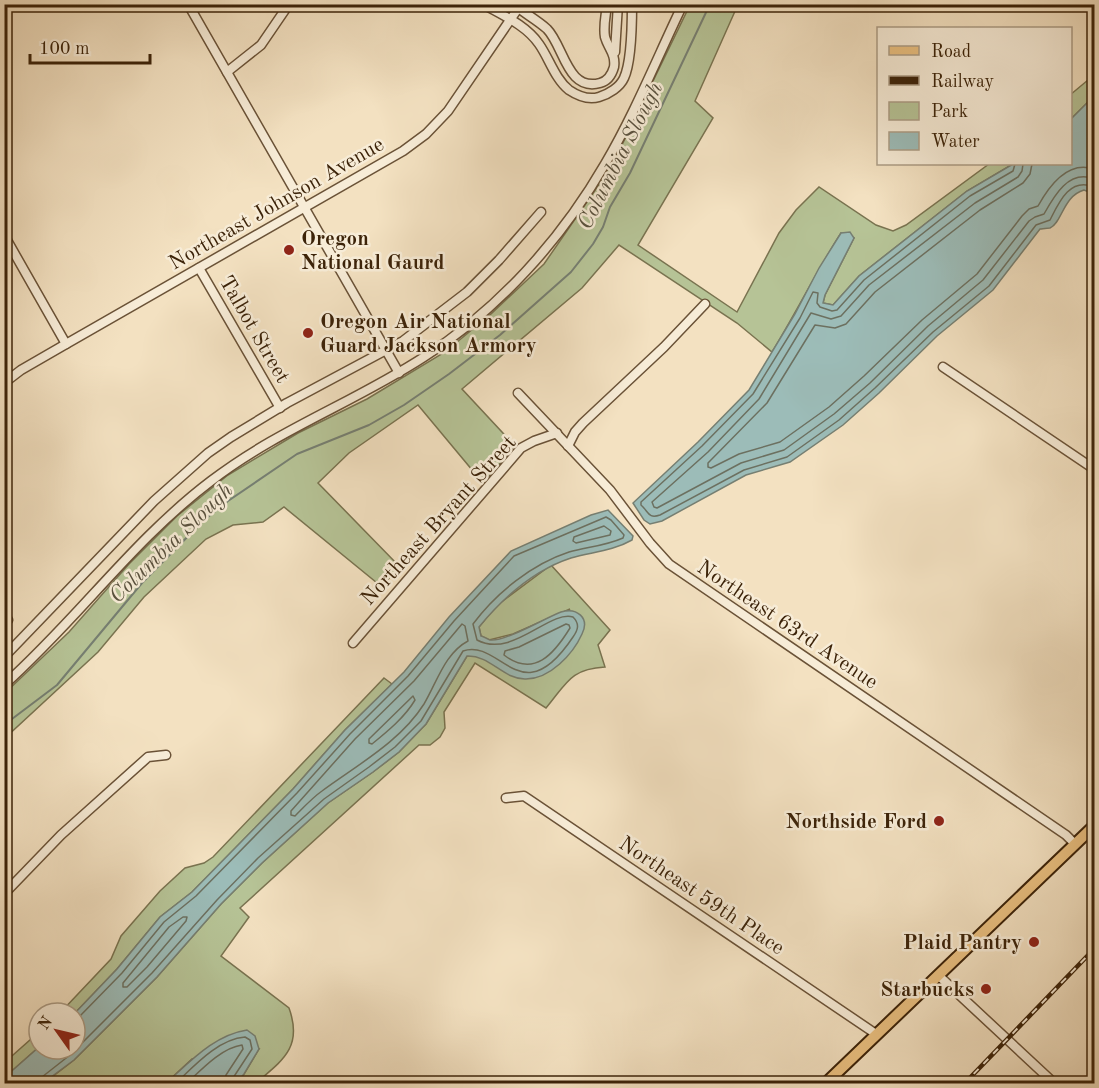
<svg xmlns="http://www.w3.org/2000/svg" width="1099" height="1088" font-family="'Old Standard TT',serif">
<rect width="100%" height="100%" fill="#f3e1c1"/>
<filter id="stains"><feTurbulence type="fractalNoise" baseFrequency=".00333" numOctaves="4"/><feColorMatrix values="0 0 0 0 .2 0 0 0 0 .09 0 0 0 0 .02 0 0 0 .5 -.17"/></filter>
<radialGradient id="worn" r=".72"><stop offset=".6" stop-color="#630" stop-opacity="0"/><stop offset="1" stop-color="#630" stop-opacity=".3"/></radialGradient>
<!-- green -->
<g fill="#b6c396" stroke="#797350" stroke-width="1.5">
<path d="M690,5h42l-1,2 5,2 -41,92 18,17 -75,127 99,67 42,-79 17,-23 23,-23 57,38 17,6 13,-6 83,-61h24l-46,27 -108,85 -26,29 -10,-2 2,-8 29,-57 -13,-5c-25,39 -45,80 -69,119l-35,-29 -118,-78 -37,43 -120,101 53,57 -32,37 -65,-78 -69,48 -31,30 81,83 -17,21 -98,-80 -21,15 -30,3 -27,14 -62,58 -46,55 -93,86v-45l64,-61 60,-68 48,-48 51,-41 70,-42 69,-34 78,-47 46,-38 53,-50 56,-81 21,-36z"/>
<path d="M1094,75v21l-23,23 -1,-24z"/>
<path d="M551,565l59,65 -12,15 7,22c-35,2 -38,16 -59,41l-71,-45 -31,49 1,16 -5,9 -10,8h-11l-179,163 9,9 -28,39 68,52c14,39 -6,52 -33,75h-20l8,-9 15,-25 -67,10 -26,24 -123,1 31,-24 83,-83 64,-73 41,-41 66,-60 45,-31 26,-20 27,-28 41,-68 10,-1 13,7 80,-53 -57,25 -24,6 -8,-4 -2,-9 17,-21z"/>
<path d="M384,678l8,6 -47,46 -52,59 -101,103 -32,25 -43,52 -42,44h-15l51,-54 10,-23 39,-45 25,-23 19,-5 9,-6z"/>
<path d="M39,1032v15l-34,30 -1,-14z"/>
</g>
<!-- water -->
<g fill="#9cbcb8" stroke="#767f72" stroke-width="1.5">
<path d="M1094,96v98l-10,-4c-21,6 -22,33 -34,38 -1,0 -9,1 -10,1l-47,61 -56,46 -58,57 -36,32 -53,37 -44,13 -84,46 -12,3 -6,-4 -11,-17 65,-61 51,-52 46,-76 24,-46 22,-35 9,-1 4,6 -29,57 -2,8 10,2 26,-29 108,-85 46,-27h57l1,-45z"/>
<path d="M608,510l25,26 -1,4c-19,11 -40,12 -61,18 -37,12 -68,40 -92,69l2,9c1,0 7,3 9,4 15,2 55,-22 71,-28 16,-5 29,6 21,22 -9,20 -32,45 -56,45 -22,1 -36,-24 -59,-23l-41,68 -27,28 -26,20 -45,31 -66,60 -41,41 -64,73 -83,83 -31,23h-38v-6l34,-30v2h36v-36l42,-44 43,-52 32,-25 101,-103 52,-59 59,-58 45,-55 62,-66 80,-36z"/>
<path d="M247,1030l8,6 4,13 -15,25 -8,9h-70c24,-21 48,-48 81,-53z"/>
</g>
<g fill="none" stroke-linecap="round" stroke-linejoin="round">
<!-- shore -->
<g stroke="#6c7060" stroke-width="1.5">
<path d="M1015,164l-2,7 -43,25 -106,84 -27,30 -5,1 -12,-4 -3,-4 1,-10 -5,-1 -13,26 -47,76 -51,52 -61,56v3c8,7 7,14 19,10l84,-45 43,-13 52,-37 36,-32 58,-56 56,-46 47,-61 14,-5c9,-18 20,-43 44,-33"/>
<path d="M1023,164l-1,7 -4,6 -43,26 -106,82 -28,31 -10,3 -20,-6 -52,86 -51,53 -56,50 2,5 3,1 84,-45 43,-13 50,-36 36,-31 58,-57 55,-46 46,-59 6,-4 9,-3c10,-18 25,-45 50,-35"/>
<path d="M1032,164l-2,10 -7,9 -43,27 -105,82 -29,32 -11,4 -20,-3 -48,78 -59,60v4l3,1 28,-14 41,-12 49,-35 35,-31 58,-56 55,-46 45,-58 7,-7 9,-3c11,-20 30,-46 56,-37"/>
<path d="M604,526l7,5 -1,4 -34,8 -3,-2 1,-4z"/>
<path d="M462,624l3,2 3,15c-23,12 -31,41 -44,63 -24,38 -67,61 -102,87 -10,7 -18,16 -27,25l-4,-1v-4l64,-72 59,-58z"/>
<path d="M566,624l3,1 1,3c-16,26 -36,50 -66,27l1,-4 14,-4z"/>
<path d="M413,696l2,4c-10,17 -27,31 -43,44l-3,-1v-4z"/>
<path d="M183,917h4l-1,4 -39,46 -20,20h-4v-4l46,-56z"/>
<path d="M40,1084l2,-7 28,-22 82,-82 65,-73 41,-42 66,-59 45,-32 26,-20 26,-26 42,-70c38,-13 58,64 110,-14 5,-7 7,-13 0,-20 -24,-7 -61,42 -96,23l-4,-16c23,-31 59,-60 96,-72 18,-5 36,-6 54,-14l1,-3 -13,-15 -5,-3 -92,39 -60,65 -46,55 -58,58 -53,59 -101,103 -32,26 -42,51 -43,44 -4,2"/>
<path d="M175,1084c19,-18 43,-45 70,-47l5,3 2,9 -19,29 -1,6"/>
<path d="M186,1084c15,-14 35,-36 56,-39l1,4 -17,26 -2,9"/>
</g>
<!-- stream -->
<path stroke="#767f72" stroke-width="2" d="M4,725l53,-40 85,-102 62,-63 24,-19 69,-47 72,-29 35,-20 45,-31 51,-39 71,-63 22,-28 10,-17 7,-20 20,-34 80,-169"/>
<defs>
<g id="minor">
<path d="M188,4l211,369"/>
<path d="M483,4c19,11 43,21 56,40 10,14 16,35 30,46 9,6 20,10 30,7 10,-3 21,-10 25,-19 7,-15 8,-56 8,-74"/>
<path d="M513,4c11,9 24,16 34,25 17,17 20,63 53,54 8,-2 12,-9 14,-16 2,-13 -6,-19 -9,-30 -2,-11 1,-22 2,-33"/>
<path d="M615,52l3,-48"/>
<path d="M227,72l34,-27 28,-41"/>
<path d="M4,235l62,109"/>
<path d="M199,268l81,140"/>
<path d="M943,367l151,102"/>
<path d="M4,383l17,-13 45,-26 337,-193 23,-17 22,-23 73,-107"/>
<path d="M518,393l92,97 40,53 19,21 397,271 9,9"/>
<path d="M568,446l7,-14 8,-9 81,-76 41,-43"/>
<path d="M4,614l4,6"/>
<path d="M353,643l168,-195 13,-7 23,-8"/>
<path d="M4,657l150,-156 54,-48 23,-16 56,-34 116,-62 64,-49 32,-32 42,-48"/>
<path d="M4,685c73,-65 129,-145 207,-204 66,-51 144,-79 213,-124 74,-47 137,-117 181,-193 30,-51 52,-106 78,-160"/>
<path d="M506,798l18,-2 352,238"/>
<path d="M4,894l57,-59 87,-78 18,-2"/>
<path d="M938,975l117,109"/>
</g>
<path id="major" d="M825,1084l269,-258"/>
</defs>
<!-- minor casing -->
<use href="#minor" stroke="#6a5237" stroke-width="11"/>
<!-- major casing -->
<use href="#major" stroke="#3c2309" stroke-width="14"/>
<!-- minor -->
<use href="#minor" stroke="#f7ecd7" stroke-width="8"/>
<!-- major -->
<use href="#major" stroke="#eac080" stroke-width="10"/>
<defs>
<path id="rail" d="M964,1084l130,-135"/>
</defs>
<!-- rail casing -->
<use href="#rail" stroke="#3c2309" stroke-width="4.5"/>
<!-- rail -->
<use href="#rail" stroke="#f7ecd7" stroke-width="2" stroke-dasharray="7" stroke-linecap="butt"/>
</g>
<!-- markers -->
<g fill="#8f2418" stroke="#f7ecd7" stroke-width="2">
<circle cx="289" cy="250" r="6"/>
<circle cx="308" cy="333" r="6"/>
<circle cx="939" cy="821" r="6"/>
<circle cx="1034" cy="942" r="6"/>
<circle cx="986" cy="989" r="6"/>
</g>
<g text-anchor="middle" stroke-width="5" stroke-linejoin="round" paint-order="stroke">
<!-- street labels -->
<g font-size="21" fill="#3c2309" stroke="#f7ecd7">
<text transform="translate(276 203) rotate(-30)" y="7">Northeast Johnson Avenue</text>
<text transform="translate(255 329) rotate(60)" y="7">Talbot Street</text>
<text transform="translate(438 520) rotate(-48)" y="7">Northeast Bryant Street</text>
<text transform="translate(788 624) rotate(34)" y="7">Northeast 63rd Avenue</text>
<text transform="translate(702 895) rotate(34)" y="7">Northeast 59th Place</text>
</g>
<!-- poi labels -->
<g font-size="21" font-weight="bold" fill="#3c2309" stroke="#f7ecd7" text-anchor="end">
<text x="301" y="245" text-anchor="start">Oregon<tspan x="301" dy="24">National Gaurd</tspan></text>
<text x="320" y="328" text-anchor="start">Oregon Air National<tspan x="320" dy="24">Guard Jackson Armory</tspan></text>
<text x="927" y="828">Northside Ford</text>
<text x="1022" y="949">Plaid Pantry</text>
<text x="974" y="996">Starbucks</text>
</g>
<!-- water labels -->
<g font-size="22" font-style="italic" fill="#59513e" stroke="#f7ecd7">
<text transform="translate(619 155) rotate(-63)" y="8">Columbia Slough</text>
<text transform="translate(170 542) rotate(-44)" y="8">Columbia Slough</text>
</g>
</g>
<!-- margin -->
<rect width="1099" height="1088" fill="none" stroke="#f3e1c1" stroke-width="24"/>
<rect x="6" y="6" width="1087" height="1076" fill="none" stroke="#3c2309" stroke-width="3"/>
<rect x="12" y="12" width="1075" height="1064" fill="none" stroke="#3c2309" stroke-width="1.5"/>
<!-- legend -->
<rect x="877" y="27" width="195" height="138" fill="#f7ecd7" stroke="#ac9c85" stroke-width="1.5"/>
<rect x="889" y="46" width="30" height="9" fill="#eac080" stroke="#ac9c85" stroke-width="1.5"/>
<text x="931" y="57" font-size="18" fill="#3c2309">Road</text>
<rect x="889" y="76" width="30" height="9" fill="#3c2309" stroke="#ac9c85" stroke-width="1.5"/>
<text x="931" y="87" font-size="18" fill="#3c2309">Railway</text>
<rect x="889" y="102" width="30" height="18" fill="#b6c396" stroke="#ac9c85" stroke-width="1.5"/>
<text x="931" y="117" font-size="18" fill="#3c2309">Park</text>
<rect x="889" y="132" width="30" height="18" fill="#9cbcb8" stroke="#ac9c85" stroke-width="1.5"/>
<text x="931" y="147" font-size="18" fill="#3c2309">Water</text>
<!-- north arrow -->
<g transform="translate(57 1031) rotate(304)"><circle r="28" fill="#f7ecd7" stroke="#ac9c85" stroke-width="1.5"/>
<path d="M0-4.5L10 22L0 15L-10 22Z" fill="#8f2418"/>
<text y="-9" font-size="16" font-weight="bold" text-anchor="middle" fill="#3c2309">N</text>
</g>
<!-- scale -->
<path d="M30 54v9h120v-9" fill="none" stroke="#3c2309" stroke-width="3"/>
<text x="39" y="54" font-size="18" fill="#3c2309" stroke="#f7ecd7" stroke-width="4.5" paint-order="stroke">100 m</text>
<rect width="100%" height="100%" filter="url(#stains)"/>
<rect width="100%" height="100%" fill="url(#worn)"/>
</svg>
